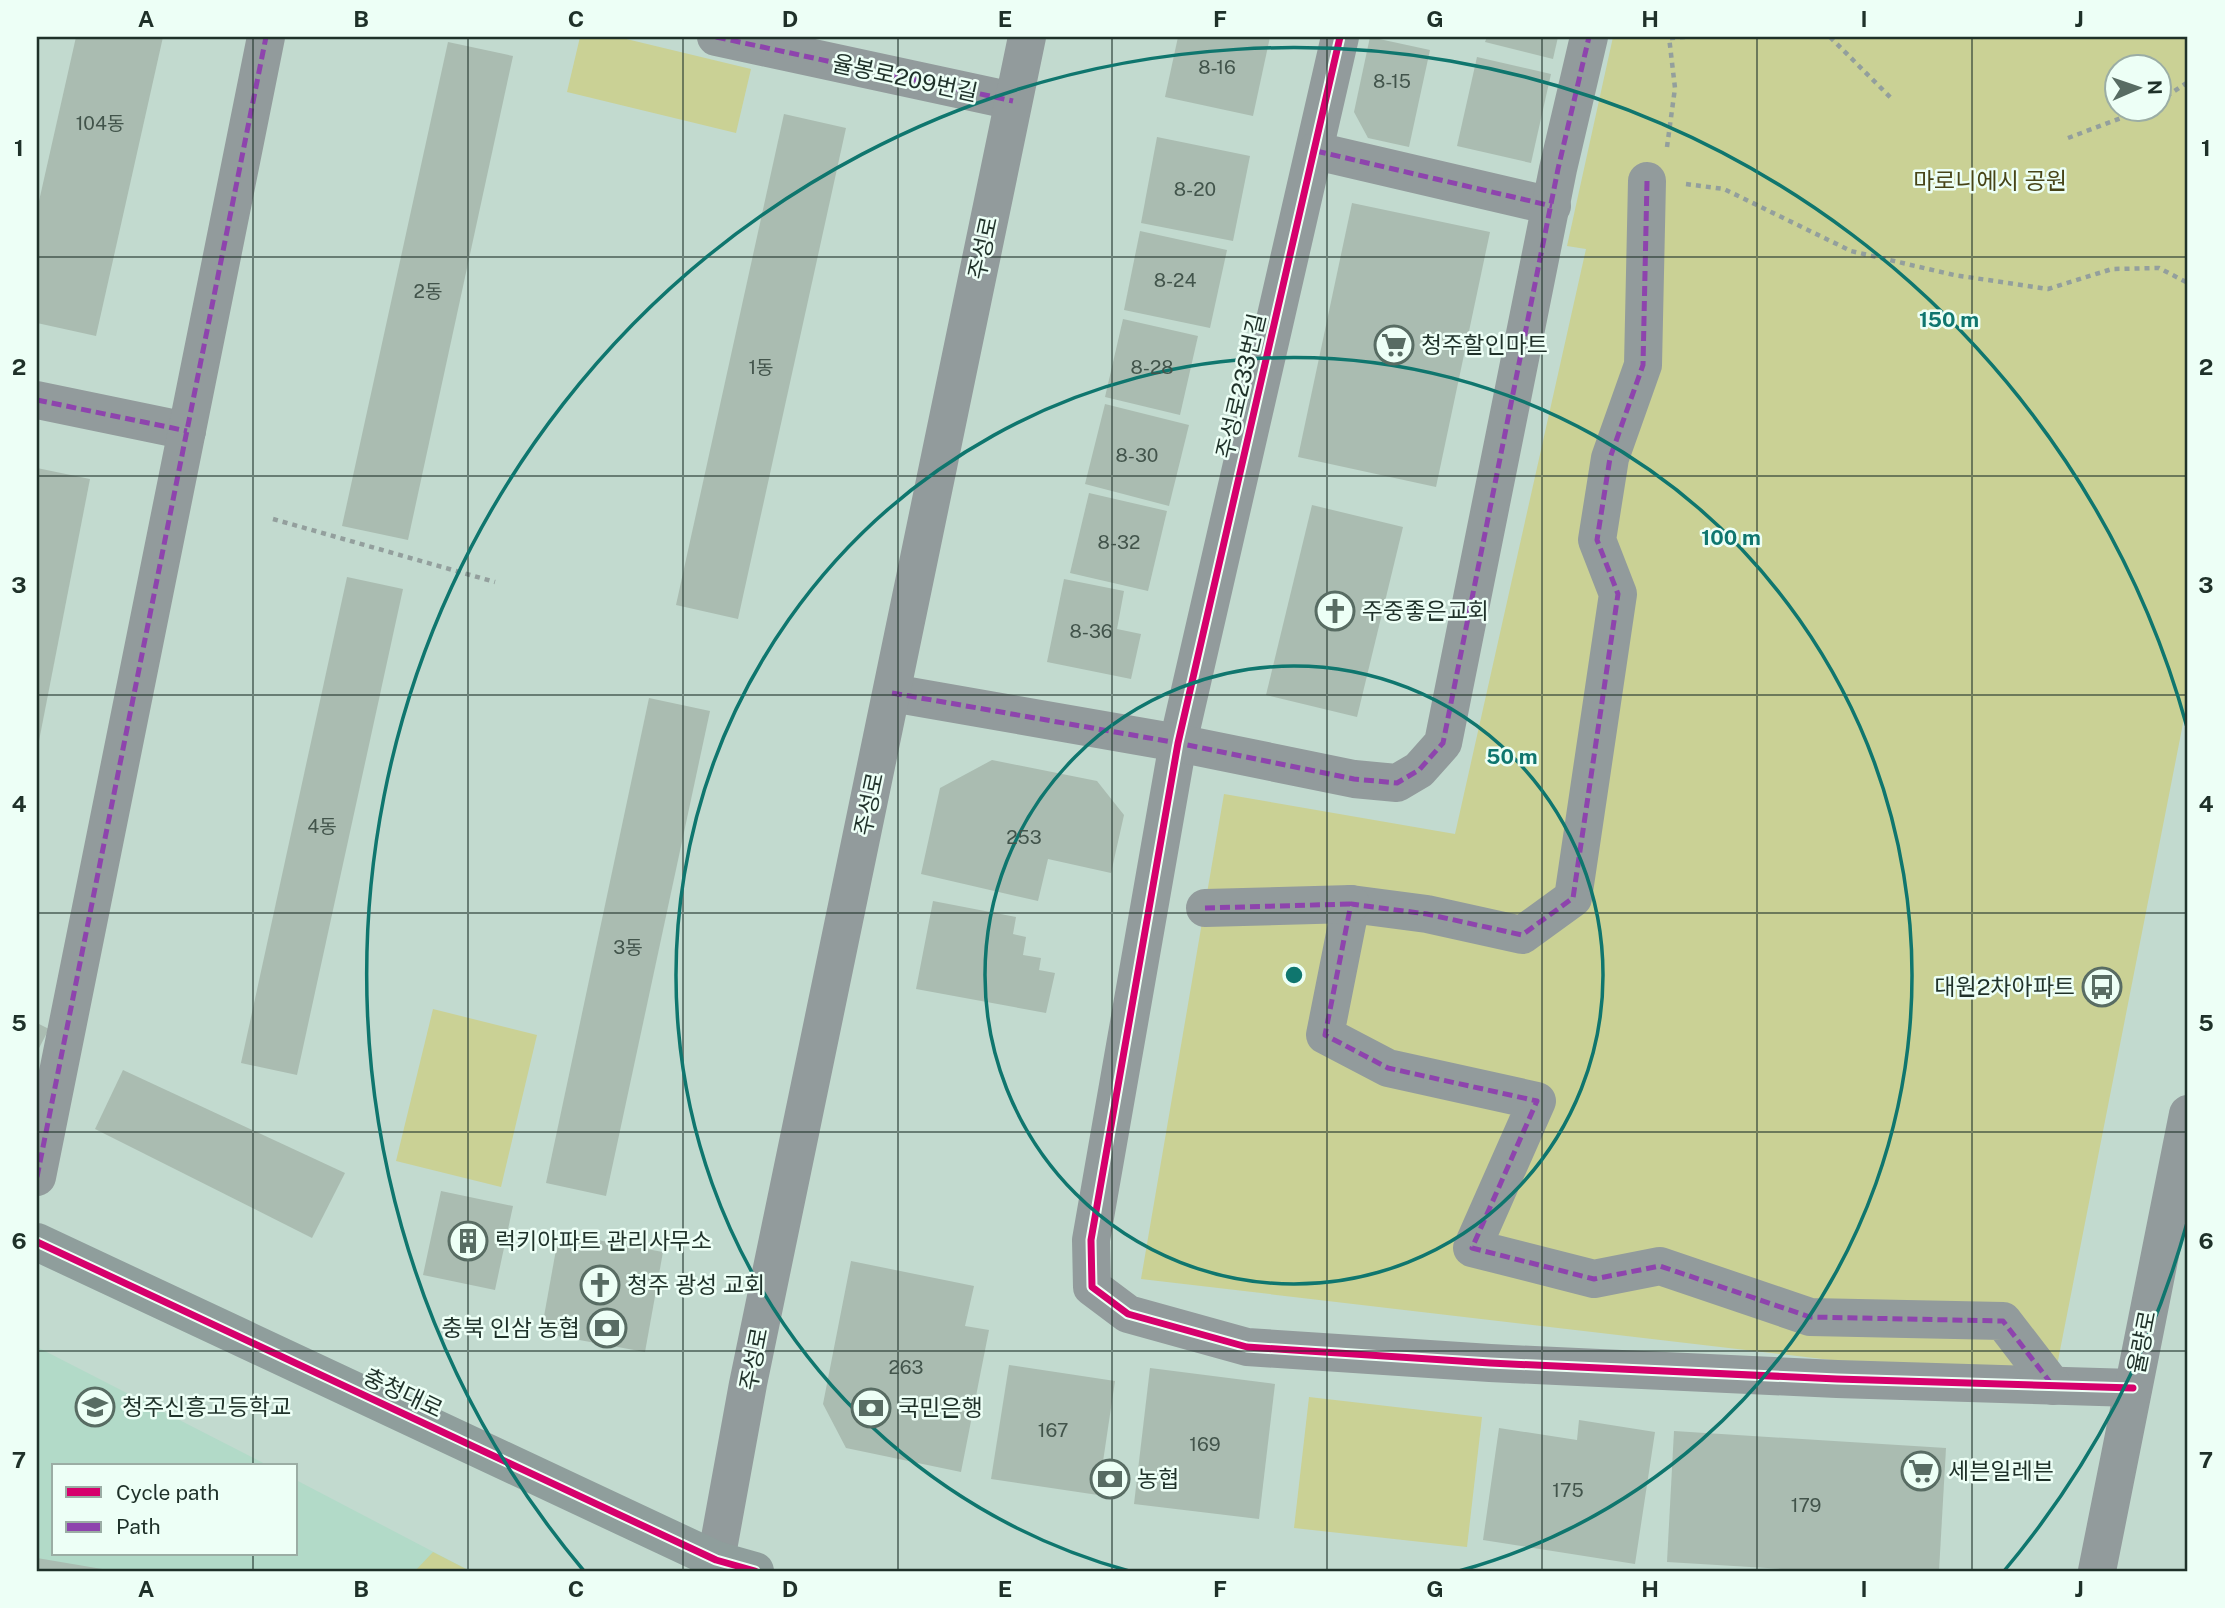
<svg xmlns="http://www.w3.org/2000/svg" width="2225" height="1608" font-family="'Public Sans','Noto Sans KR',sans-serif">
<rect width="100%" height="100%" fill="#c2dacf"/>
<!-- built -->
<path fill="#b2dac8" d="M37,1347l232,119h-215v88h242v-74l174,91h-433z"/>
<!-- green -->
<g fill="#cad195" fill-rule="evenodd">
<path d="M580,37h38l133,32 -15,64 -169,-41z"/>
<path d="M1613,37h575v661l-135,688 -912,-107 83,-485 231,40 131,-585 -19,-3zM2116,66h42v42h-42z"/>
<path d="M433,1009l104,26 -36,152 -105,-26z"/>
<path d="M1309,1397l173,20 -15,130 -173,-19z"/>
<path d="M433,1552l37,19h-55z"/>
</g>
<!-- building -->
<g fill="#aabcb1">
<path d="M76,37h87l-67,299 -59,-13v-113z"/>
<path d="M1178,37h92l-17,79 -88,-19z"/>
<path d="M1370,37l60,13 -21,97 -41,-9 -14,-26z"/>
<path d="M1487,37h71l-5,22 -68,-17z"/>
<path d="M448,42l65,14 -105,484 -66,-14z"/>
<path d="M1477,57l74,17 -20,89 -74,-17z"/>
<path d="M784,114l62,14 -108,491 -62,-14z"/>
<path d="M1157,137l93,19 -17,85 -92,-18z"/>
<path d="M1352,203l138,29 -54,255 -138,-30z"/>
<path d="M1140,231l87,19 -17,78 -86,-18z"/>
<path d="M1123,319l75,17 -18,79 -75,-18z"/>
<path d="M1105,404l84,21 -20,81 -84,-22z"/>
<path d="M37,468l53,11 -52,267h-1z"/>
<path d="M1089,493l78,18 -19,80 -78,-18z"/>
<path d="M1312,505l91,22 -46,190 -91,-22z"/>
<path d="M347,577l56,12 -106,486 -56,-12z"/>
<path d="M1064,579l60,12 -7,38 24,5 -10,45 -84,-17z"/>
<path d="M649,698l61,13 -104,485 -60,-13z"/>
<path d="M992,760l105,21 27,34 -13,58 -63,-14 -10,42 -117,-27 19,-86z"/>
<path d="M933,901l83,16 -3,17 13,3 -3,18 18,3 -2,12 16,3 -9,40 -130,-24z"/>
<path d="M37,1023l12,6 -12,23z"/>
<path d="M123,1070l222,103 -33,65 -217,-109z"/>
<path d="M441,1191l72,15 -18,84 -72,-15z"/>
<path d="M559,1233l104,19 -18,100 -104,-19z"/>
<path d="M851,1261l123,25 -9,40 24,4 -28,142 -115,-24 -23,-44z"/>
<path d="M1009,1365l106,16 -17,114 -107,-16z"/>
<path d="M1150,1368l125,16 -16,135 -125,-15z"/>
<path d="M1579,1420l76,12 -20,132 -152,-24 16,-112 78,12z"/>
<path d="M1674,1431l272,17 -7,123h-123l-149,-9z"/>
<path d="M37,1558l71,12v1h-71z"/>
</g>
<g fill="none" stroke-linecap="round" stroke-linejoin="round">
<!-- path -->
<g stroke="#939f9d" stroke-width="4.5" stroke-dasharray="5 5" stroke-linecap="butt">
<path d="M1830,37l61,61"/>
<path d="M1670,38l15,-1"/>
<path d="M2158,102l30,-20"/>
<path d="M2068,138l80,-30"/>
<path d="M1667,147l8,-59 -6,-51"/>
<path d="M1686,184l38,5 127,62 103,24 94,14 64,-20 47,-1 29,15"/>
<path d="M273,519l222,63"/>
</g>
<!-- minor -->
<g stroke="#929b9c" stroke-width="38">
<path d="M716,37l297,64"/>
<path d="M1340,37l-162,706 -87,497 1,47 36,27 119,33 243,16 347,16 296,9"/>
<path d="M1316,151l236,55"/>
<path d="M1647,181l-4,184 -33,93 -13,82 21,54 -45,304 -51,37 -95,-21 -76,-10 -26,131 63,33 149,33 -65,147 122,31 66,-13 150,51 193,4 50,65"/>
<path d="M37,400l150,31"/>
<path d="M892,693l286,50 176,36 43,4 22,-13 24,-27 115,-574 31,-132"/>
<path d="M1205,908l146,-4"/>
<path d="M37,1177l229,-1140"/>
<path d="M714,1571l34,-187 279,-1347"/>
<path d="M2097,1571l91,-457"/>
</g>
<!-- major -->
<path stroke="#8f9e9c" stroke-width="38" d="M37,1242l679,318 39,11"/>
<!-- quiet -->
<g stroke="#8e44ad" stroke-width="5" stroke-dasharray="10 5" stroke-linecap="butt">
<path d="M716,37l297,64"/>
<path d="M1316,151l236,55"/>
<path d="M1647,181l-4,184 -33,93 -13,82 21,54 -45,304 -51,37 -95,-21 -76,-10 -26,131 63,33 149,33 -65,147 122,31 66,-13 150,51 193,4 50,65"/>
<path d="M37,400l150,31"/>
<path d="M892,693l286,50 176,36 43,4 22,-13 24,-27 115,-574 31,-132"/>
<path d="M1205,908l146,-4"/>
<path d="M37,1177l229,-1140"/>
</g>
<defs>
<g id="cycleway">
<path d="M1340,37l-162,706 -87,497 1,47 36,27 119,33 243,16 347,16 296,9"/>
<path d="M37,1242l679,318 39,11"/>
</g>
</defs>
<!-- cycleway casing -->
<use href="#cycleway" stroke="#edfff6" stroke-width="11"/>
<!-- cycleway -->
<use href="#cycleway" stroke="#d6006c" stroke-width="7"/>
</g>
<!-- grid -->
<path fill="none" stroke="#1f3129" stroke-width="2" stroke-opacity="0.55" d="M253,37v1429M468,37v1534M683,37v1534M898,37v1534M1112,37v1534M1327,37v1534M1542,37v1534M1757,37v1534M1972,37v1534M37,257h2151M37,476h2151M37,695h2151M37,913h2151M37,1132h2151M37,1351h2151M253,1554v17"/>
<!-- distance rings -->
<g fill="none" stroke="#0f766e" stroke-width="3.5">
<circle cx="1294" cy="975" r="309"/>
<path d="M1129 1571A618 618 0 1 1 1459 1571"/>
<path d="M2187 1223A927 927 0 0 1 2004 1571M584 1571A927 927 0 1 1 2187 727"/>
</g>
<!-- icons -->
<defs>
<symbol id="supermarket-ring" viewBox="-11 -11 22 22"><circle r="9.5" fill="#edfff6" stroke="#586c63" stroke-width="1.5"/><path d="M-6-5.5h2.5l.6 2H6L4.5 2H-2.5L-4.4-4H-6ZM-1.5 3.2a1.3 1.3 0 1 0 .1 0ZM3 3.2a1.3 1.3 0 1 0 .1 0Z" fill="#586c63"/></symbol>
<symbol id="church-ring" viewBox="-11 -11 22 22"><circle r="9.5" fill="#edfff6" stroke="#586c63" stroke-width="1.5"/><path d="M-1.2-6h2.4v3.5h3.3v2.4h-3.3V6h-2.4V-.1h-3.3v-2.4h3.3Z" fill="#586c63"/></symbol>
<symbol id="bus-ring" viewBox="-11 -11 22 22"><circle r="9.5" fill="#edfff6" stroke="#586c63" stroke-width="1.5"/><path d="M-5-6H5V4H4V6H2V4H-2V6H-4V4H-5ZM-3.5-4V0h7V-4ZM-3.5 1.2v1.5H-2V1.2ZM2 1.2v1.5H3.5V1.2Z" fill="#586c63"/></symbol>
<symbol id="building-ring" viewBox="-11 -11 22 22"><circle r="9.5" fill="#edfff6" stroke="#586c63" stroke-width="1.5"/><path d="M-4-6H4V6H1V3H-1V6H-4ZM-2.5-4.3h1.7v1.8h-1.7ZM.8-4.3h1.7v1.8H.8ZM-2.5-1h1.7V.8h-1.7ZM.8-1h1.7V.8H.8Z" fill="#586c63"/></symbol>
<symbol id="bank-ring" viewBox="-11 -11 22 22"><circle r="9.5" fill="#edfff6" stroke="#586c63" stroke-width="1.5"/><path d="M-6-4H6V4H-6ZM0-2.3a2.3 2.3 0 1 0 0 4.6a2.3 2.3 0 1 0 0-4.6Z" fill="#586c63"/></symbol>
<symbol id="school-ring" viewBox="-11 -11 22 22"><circle r="9.5" fill="#edfff6" stroke="#586c63" stroke-width="1.5"/><path d="M0-5L7-2L0 1L-7-2ZM-4 1L0 2.5L4 1V4Q0 6-4 4Z" fill="#586c63"/></symbol>
</defs>
<g fill-rule="evenodd">
<use href="#supermarket-ring" x="1372" y="323" width="44" height="44"/>
<use href="#church-ring" x="1313" y="589" width="44" height="44"/>
<use href="#bus-ring" x="2080" y="965" width="44" height="44"/>
<use href="#building-ring" x="446" y="1219" width="44" height="44"/>
<use href="#church-ring" x="578" y="1263" width="44" height="44"/>
<use href="#bank-ring" x="585" y="1306" width="44" height="44"/>
<use href="#school-ring" x="73" y="1385" width="44" height="44"/>
<use href="#bank-ring" x="849" y="1386" width="44" height="44"/>
<use href="#supermarket-ring" x="1899" y="1449" width="44" height="44"/>
<use href="#bank-ring" x="1088" y="1457" width="44" height="44"/>
</g>
<g text-anchor="middle" stroke-width="5" stroke-linejoin="round" paint-order="stroke">
<!-- number labels -->
<g font-size="19" fill="#42544b">
<text x="1217" y="74">8-16</text>
<text x="1392" y="88">8-15</text>
<text x="100" y="130">104동</text>
<text x="1195" y="196">8-20</text>
<text x="1175" y="287">8-24</text>
<text x="428" y="298">2동</text>
<text x="761" y="374">1동</text>
<text x="1152" y="374">8-28</text>
<text x="1137" y="462">8-30</text>
<text x="1119" y="549">8-32</text>
<text x="1091" y="638">8-36</text>
<text x="322" y="833">4동</text>
<text x="1024" y="844">253</text>
<text x="628" y="954">3동</text>
<text x="906" y="1374">263</text>
<text x="1053" y="1437">167</text>
<text x="1205" y="1451">169</text>
<text x="1568" y="1497">175</text>
<text x="1806" y="1512">179</text>
</g>
<!-- street labels -->
<g font-size="23" fill="#1f3129" stroke="#edfff6">
<text transform="translate(905 78) rotate(12)" y="8">율봉로209번길</text>
<text transform="translate(983 248) rotate(-78)" y="8">주성로</text>
<text transform="translate(1241 386) rotate(-77)" y="8">주성로233번길</text>
<text transform="translate(869 804) rotate(-78)" y="8">주성로</text>
<text transform="translate(2142 1342) rotate(-79)" y="8">율량로</text>
<text transform="translate(754 1359) rotate(-79)" y="8">주성로</text>
<text transform="translate(403 1393) rotate(25)" y="8">충청대로</text>
</g>
<!-- park labels -->
<g font-size="23" fill="#474417" stroke="#edfff6">
<text x="1990" y="189">마로니에시 공원</text>
</g>
<!-- poi labels -->
<g font-size="23" fill="#1f3129" stroke="#edfff6" text-anchor="start">
<text x="1421" y="353">청주할인마트</text>
<text x="1362" y="619">주중좋은교회</text>
<text x="2075" y="995" text-anchor="end">대원2차아파트</text>
<text x="495" y="1249">럭키아파트 관리사무소</text>
<text x="627" y="1293">청주 광성 교회</text>
<text x="580" y="1336" text-anchor="end">충북 인삼 농협</text>
<text x="122" y="1415">청주신흥고등학교</text>
<text x="898" y="1416">국민은행</text>
<text x="1948" y="1479">세븐일레븐</text>
<text x="1137" y="1487">농협</text>
</g>
</g>
<circle cx="1294" cy="975" r="10" fill="#0f766e" stroke="#edfff6" stroke-width="3.5"/>
<g font-size="21" text-anchor="middle" font-weight="bold" fill="#0f766e" stroke="#edfff6" stroke-width="5" stroke-linejoin="round" paint-order="stroke">
<text x="1949" y="327">150 m</text>
<text x="1731" y="545">100 m</text>
<text x="1512" y="764">50 m</text>
</g>
<!-- border -->
<rect width="2225" height="1608" fill="none" stroke="#edfff6" stroke-width="77"/>
<!-- legend -->
<rect x="52" y="1464" width="245" height="91" fill="#edfff6" stroke="#9bada4" stroke-width="2"/>
<rect x="66" y="1487" width="35" height="10" fill="#d6006c" stroke="#9bada4" stroke-width="2"/>
<text x="116" y="1500" font-size="21" fill="#1f3129">Cycle path</text>
<rect x="66" y="1522" width="35" height="10" fill="#8e44ad" stroke="#9bada4" stroke-width="2"/>
<text x="116" y="1534" font-size="21" fill="#1f3129">Path</text>
<!-- north arrow -->
<g transform="translate(2138 88) rotate(88)"><circle r="33" fill="#edfff6" stroke="#9bada4" stroke-width="2"/>
<path d="M0-5L12 26L0 18L-12 26Z" fill="#586c63"/>
<text y="-10" font-size="19" font-weight="bold" text-anchor="middle" fill="#1f3129">N</text>
</g>
<rect x="38" y="38" width="2148" height="1532" fill="none" stroke="#1f3129" stroke-width="2.5"/>
<g font-size="23" text-anchor="middle" font-weight="bold" fill="#1f3129">
<text x="146" y="27">A</text>
<text x="361" y="27">B</text>
<text x="576" y="27">C</text>
<text x="790" y="27">D</text>
<text x="1005" y="27">E</text>
<text x="1220" y="27">F</text>
<text x="1435" y="27">G</text>
<text x="1650" y="27">H</text>
<text x="1864" y="27">I</text>
<text x="2079" y="27">J</text>
<text x="19" y="156">1</text>
<text x="2206" y="156">1</text>
<text x="19" y="375">2</text>
<text x="2206" y="375">2</text>
<text x="19" y="593">3</text>
<text x="2206" y="593">3</text>
<text x="19" y="812">4</text>
<text x="2206" y="812">4</text>
<text x="19" y="1031">5</text>
<text x="2206" y="1031">5</text>
<text x="19" y="1249">6</text>
<text x="2206" y="1249">6</text>
<text x="19" y="1468">7</text>
<text x="2206" y="1468">7</text>
<text x="146" y="1597">A</text>
<text x="361" y="1597">B</text>
<text x="576" y="1597">C</text>
<text x="790" y="1597">D</text>
<text x="1005" y="1597">E</text>
<text x="1220" y="1597">F</text>
<text x="1435" y="1597">G</text>
<text x="1650" y="1597">H</text>
<text x="1864" y="1597">I</text>
<text x="2079" y="1597">J</text>
</g>
</svg>
